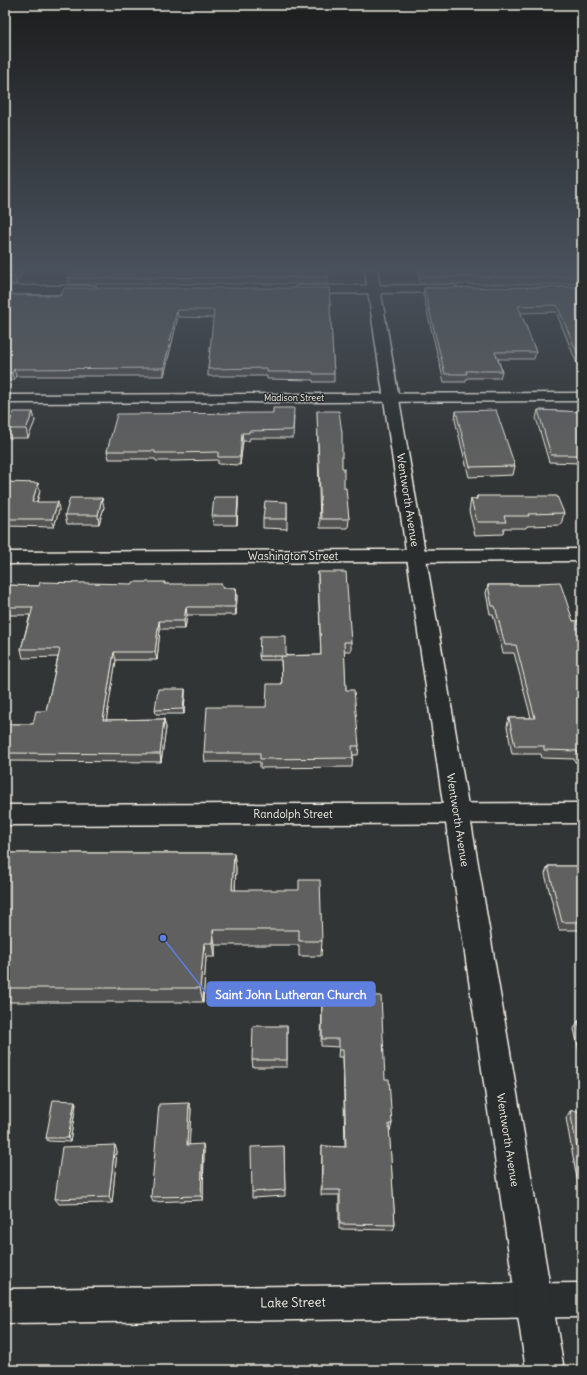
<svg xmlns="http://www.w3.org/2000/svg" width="587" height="1375" font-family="Delius,sans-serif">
<rect width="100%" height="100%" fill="#323535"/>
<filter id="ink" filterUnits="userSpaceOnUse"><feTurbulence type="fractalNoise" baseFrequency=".025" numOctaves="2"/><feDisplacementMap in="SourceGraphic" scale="8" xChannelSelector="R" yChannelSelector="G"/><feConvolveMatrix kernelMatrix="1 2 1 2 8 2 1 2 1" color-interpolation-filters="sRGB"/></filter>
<g filter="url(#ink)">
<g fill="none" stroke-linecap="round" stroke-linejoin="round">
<defs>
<g id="street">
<path d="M452,285l4,1 2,3 -2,3 -156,2 -4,-1 -2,-3 2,-3 4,-1z"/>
<path d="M5,286h87l4,1 2,3 -2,3 -4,1h-87z"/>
<path d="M582,393v8l-577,2v-8z"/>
<path d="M582,549v12l-577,3v-12z"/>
<path d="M582,803v20l-577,2v-20z"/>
<path d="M582,1283v34l-577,6v-34z"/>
</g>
<path id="secondary" d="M365,270h12l187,1100h-38z"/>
</defs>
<!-- street casing -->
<use href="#street" stroke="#f4f1e8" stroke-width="3"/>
<!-- secondary casing -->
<use href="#secondary" stroke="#f4f1e8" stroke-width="3"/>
<!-- street -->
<use href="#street" fill="#2a2d2e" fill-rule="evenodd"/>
<!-- secondary -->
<use href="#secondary" fill="#2a2d2e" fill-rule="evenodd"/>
</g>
<!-- wall -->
<g fill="#525352" stroke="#f4f1e8">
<path d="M5,270h18l-7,14h-11z"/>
<path d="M417,270h165v14h-162z"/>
<path d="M328,277v7h-259l-1,-6z"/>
<path d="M582,287v89l-26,-64 -35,1 15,39 -2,7h-36l4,12 -2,7h-33l-1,4h-22l-21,-87 1,-7z"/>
<path d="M5,288l7,7 49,1 268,-8 5,86v8h-21v-2l-46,-1v-3h-59v-7l6,-51 -36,-1 -14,59h-148l-2,4h-9z"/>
<path d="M538,410l44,2v59l-3,-8 -30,-1 -13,-44z"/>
<path d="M317,411l27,77 5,31 -1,9h-28z"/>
<path d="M456,411l59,55 -2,9 -44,2 -14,-57z"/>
<path d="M33,412l2,9 -7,17h-19l-2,-9z"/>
<path d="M294,416l-1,22h-43l-1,3h-6l-3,24 -22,-1v-4l-43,1h-19l-1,-2h-46l-2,-8z"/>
<path d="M5,482l35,9 -3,11 22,8 -5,17 -49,-1z"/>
<path d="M477,496l87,17 -3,12 -34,1 -1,2h-22l-1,6 -28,1 -6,-24 2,-12h5z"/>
<path d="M238,497v9l-1,19h-24l-1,-9z"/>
<path d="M287,502v27l-24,-1v-9z"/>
<path d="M104,507l-5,17h-32l-2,-9z"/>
<path d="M318,572l33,70v9h-7l2,39 13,56 -1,9h-5l-1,12 -92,1v-6h-55l-1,-9 62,-46 16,-23 -1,-24h-21l-1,-4 62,-1 -3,-74z"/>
<path d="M538,583l35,38h9v141h-7l-1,-3 -32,-1 -1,-4h-29l-5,-28 2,-8h22l-17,-65h-11l-10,-39h-3l-4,-21 2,-8h49z"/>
<path d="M165,584l57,4h14l1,8 -1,19h-49l-2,14h-25l-3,31h-41l-10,60 58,-1 2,9 -5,34 -156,-1v-37h28l13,-13 12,-54 -35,1 -2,-9 9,-34h-25v-30l34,1z"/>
<path d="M185,689v5l-1,20h-28l-1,-4z"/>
<path d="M5,853h229l2,16 -1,21 87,51 -1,15h-22v-11h-84v12h-9l-3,45h-198z"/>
<path d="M548,866h34v64h-23l-14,-56z"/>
<path d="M322,994l63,85 7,45 -2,7h-1l6,94 -2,5 -54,-1v-34h-18l1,-49 23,1 -2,-90h-5l1,-10 -18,-1z"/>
<path d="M578,1021h4v42l-8,-34z"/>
<path d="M287,1026v41h-34l-1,-7z"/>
<path d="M189,1103l2,6 -2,36 15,5 -1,50 -50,2 -2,-5z"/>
<path d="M76,1104l-6,38 -22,-1 -2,-3z"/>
<path d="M570,1111h12v95l-16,-88z"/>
<path d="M284,1146l1,50 -33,2v-6z"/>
<path d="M117,1151l-5,52 -53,1 -4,-5z"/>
</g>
<!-- shaded-wall -->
<g fill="#424342" stroke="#f4f1e8">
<path d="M18,270h5l-7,14 -1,-7z"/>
<path d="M9,288l2,6 1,-1 1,7 -6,-7z"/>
<path d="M177,310l1,7 -14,59v-8z"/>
<path d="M14,369l2,7 -2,4 -2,-7z"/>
<path d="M33,412l2,9 -7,17 -2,-9z"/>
<path d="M242,433l1,8 -3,24v-8z"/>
<path d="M38,483l2,8 -6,19 -2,-8z"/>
<path d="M238,497v9l-1,19v-9z"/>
<path d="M102,498l2,9 -5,17 -1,-9z"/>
<path d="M58,502l1,8 -5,17 -2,-8z"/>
<path d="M236,588l1,8 -1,19 -1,-8z"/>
<path d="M186,607l1,8 -2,14 -1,-8z"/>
<path d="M159,621l1,8 -3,31 -2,-8z"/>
<path d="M114,652l2,8 -11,68 -2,-8z"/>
<path d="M185,689v5l-1,20 -1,-5z"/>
<path d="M164,719l2,9 -5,34 -1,-8z"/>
<path d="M234,853l2,16 -2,37 -2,-16z"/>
<path d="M213,930l2,15v12l-2,-14z"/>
<path d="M204,943l2,14 -3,45 -3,-14z"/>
<path d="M7,1046l4,7 -6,27v-26z"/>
<path d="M75,1101l1,3 -6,38 -2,-4z"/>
<path d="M189,1103l2,6 -2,41 -2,-5z"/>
<path d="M203,1144l1,6 -1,50 -2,-4z"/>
<path d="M115,1145l2,6 -5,52 -3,-6z"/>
</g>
<!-- building -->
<g fill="#5f605f" stroke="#f4f1e8">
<path d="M5,270h13l-3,7h-10z"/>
<path d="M71,270h257v7l-260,1z"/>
<path d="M419,270h163v7h-161z"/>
<path d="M582,287v77l-25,-59 -39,1 18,46h-41l7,19h-36l1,3h-22l-21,-86z"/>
<path d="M5,288h4l-2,5h5l-2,2 51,1 3,-8h265l5,86h-21v-2h-46v-4l-59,1 6,-59h-37l-13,58 -150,1 -2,4h-7z"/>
<path d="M273,408h21l-1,22 -44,1v2h-7l-2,24h-22v-5l-44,1h-19v-2h-48l10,-37 156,-1z"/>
<path d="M496,410l19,56 -45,1 -14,-56z"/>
<path d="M538,410l44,2v47l-1,-4h-30z"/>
<path d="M317,411h22l3,22v35h2v20h2l3,31h-28z"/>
<path d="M14,412h19l-7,17h-19z"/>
<path d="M5,482l33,1 -6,19h26l-6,17h-47z"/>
<path d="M477,496h80l7,17 -36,1 1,2h-25l2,6h-29l-6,-23h6z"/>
<path d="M214,497h24l-1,19h-25z"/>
<path d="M70,498h32l-4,17h-33z"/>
<path d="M265,501l22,1v17h-24z"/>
<path d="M318,572h28l5,70h-7l2,48h8l5,56h-7l1,12 -93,1v-6h-56l3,-46h59l1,-23h15l-1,-28 40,-1z"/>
<path d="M40,582l93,2v-2h32l-1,2h58v4h14l-1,19h-49l-2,14h-25l-4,31h-41l-11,68 61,-1 -4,35 -155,-1v-29h28l3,-13h10l14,-62h-39l12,-42h-28v-22l34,1z"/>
<path d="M560,582l13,39h9v133h-4l-1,-3 -33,-1v-4h-29l-6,-28h26l-19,-73h-11l-10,-39h-3l-4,-21h51l-1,-2z"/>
<path d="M260,636h26v20h-27z"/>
<path d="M158,689h27l-2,20 -28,1z"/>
<path d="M5,853h229l-2,37h67v-10h21l2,61h-23v-11h-86v13h-9l-4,45h-195z"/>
<path d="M548,866h34v56h-20z"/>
<path d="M322,994l59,2 4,83h4l3,45h-3l6,101 -55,-1v-34h-18v-44l24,1 -3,-97h-4v-11h-17z"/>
<path d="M578,1021h4v17z"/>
<path d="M253,1026h34v34h-35z"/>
<path d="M5,1046h2l-2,8z"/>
<path d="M53,1100l22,1 -7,37h-22z"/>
<path d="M189,1103l-2,42 16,-1 -2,52 -50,1 8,-93z"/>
<path d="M570,1111h12v63z"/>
<path d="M115,1145l-6,52 -54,2 7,-52z"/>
<path d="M284,1146l1,44 -33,2 -1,-45z"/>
</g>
</g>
<!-- sky -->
<linearGradient id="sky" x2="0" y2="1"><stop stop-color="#1c1d1d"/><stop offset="0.58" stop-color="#49515c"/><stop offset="1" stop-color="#49515c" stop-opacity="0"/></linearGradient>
<rect width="587" height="462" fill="url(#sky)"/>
<g text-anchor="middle" stroke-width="3" stroke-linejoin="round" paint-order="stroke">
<!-- far-street labels -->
<g font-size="9" fill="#f4f1e8" stroke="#2a2d2e">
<text x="294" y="401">Madison Street</text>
</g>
<!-- street labels -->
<g font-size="11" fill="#f4f1e8" stroke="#2a2d2e">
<text transform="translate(408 500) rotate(81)" y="4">Wentworth Avenue</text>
<text x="293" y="560">Washington Street</text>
<text x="293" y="818">Randolph Street</text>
<text transform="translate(458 820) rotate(81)" y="4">Wentworth Avenue</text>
<text transform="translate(508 1140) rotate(81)" y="4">Wentworth Avenue</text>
</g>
<!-- near-street labels -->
<g font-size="13" fill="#f4f1e8" stroke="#2a2d2e">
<text transform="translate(293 1302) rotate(-1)" y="5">Lake Street</text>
</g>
</g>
<!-- callouts -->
<path fill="none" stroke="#5e7fdd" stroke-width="1.5" d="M163 938L207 994"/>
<circle fill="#5e7fdd" stroke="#2a2d2e" stroke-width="1.5" cx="163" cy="938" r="4"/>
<rect fill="#5e7fdd" stroke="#5e7fdd" stroke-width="1.5" x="207" y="982" width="168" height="24" rx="4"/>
<g font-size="12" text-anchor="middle" font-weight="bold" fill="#fff">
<text x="291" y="999">Saint John Lutheran Church</text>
</g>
<!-- margin -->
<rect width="587" height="1375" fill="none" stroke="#2a2d2e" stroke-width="20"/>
<rect x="10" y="10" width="567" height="1355" fill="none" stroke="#f4f1e8" stroke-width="1.5" filter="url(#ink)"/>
</svg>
